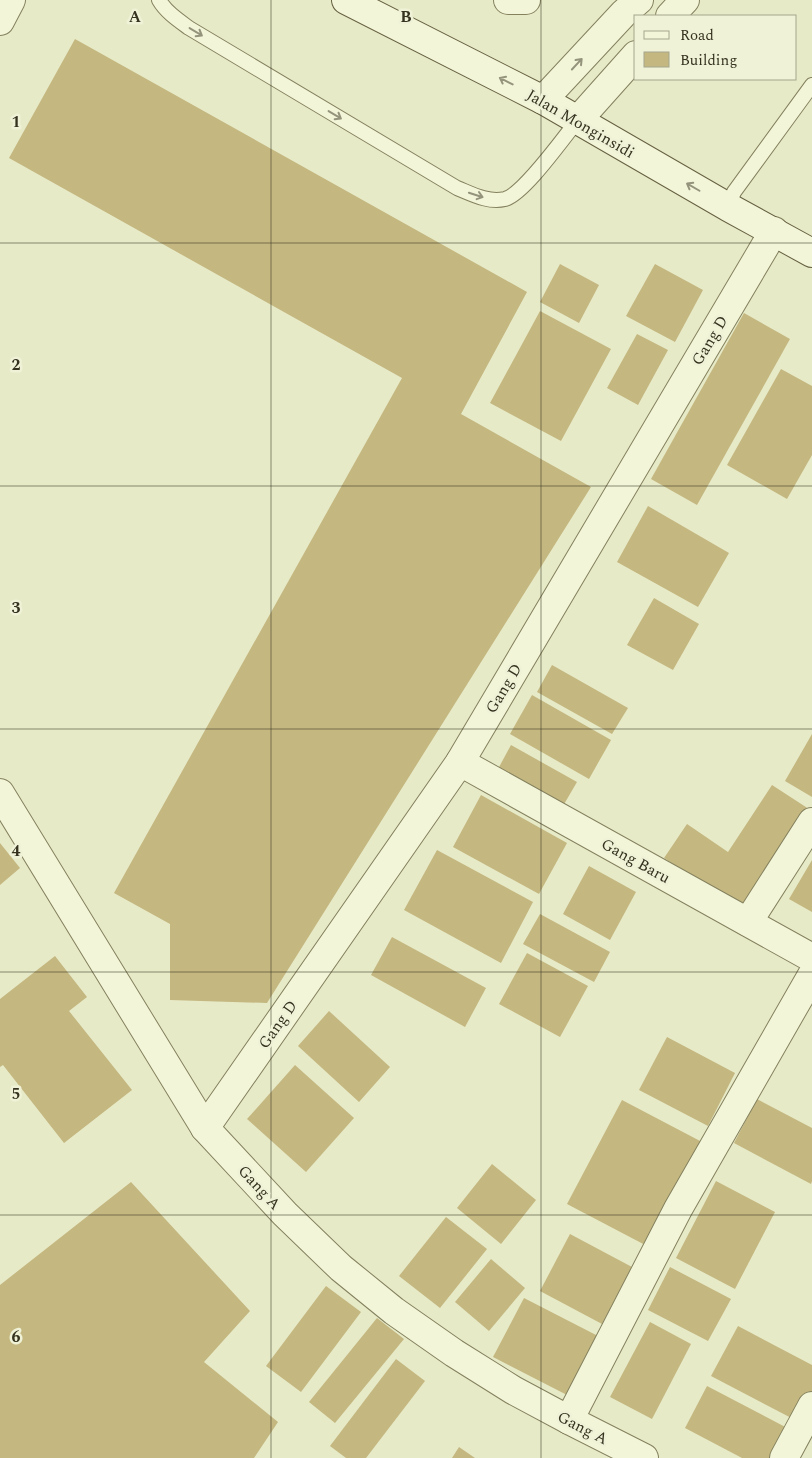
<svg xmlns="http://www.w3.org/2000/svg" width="812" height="1458" font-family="Spectral,serif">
<rect width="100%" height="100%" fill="#e7eac7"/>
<!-- building -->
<g fill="#c4b780">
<path d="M75,39l452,253 -66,122 130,73 -324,516 -97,-3v-76l-56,-31 288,-515 -393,-220z"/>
<path d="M560,264l39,21 -20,38 -39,-21z"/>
<path d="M655,264l48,26 -28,52 -49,-26z"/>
<path d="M540,311l71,38 -50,92 -71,-38z"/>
<path d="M744,313l46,26 -93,166 -46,-26z"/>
<path d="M637,334l31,16 -30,55 -31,-17z"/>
<path d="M781,369l31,17v69l-25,44 -60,-34z"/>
<path d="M648,506l81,47 -31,54 -81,-45z"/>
<path d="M654,598l45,26 -26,46 -46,-25z"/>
<path d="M552,665l76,43 -16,26 -75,-42z"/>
<path d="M532,695l79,45 -22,39 -79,-45z"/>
<path d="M812,734v63l-27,-16z"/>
<path d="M511,745l66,37 -14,24 -65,-37z"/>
<path d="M772,785l40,26 -66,101 -82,-54 23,-34 41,28z"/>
<path d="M481,795l86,48 -28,51 -86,-47z"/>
<path d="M0,843l20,25 -20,17z"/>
<path d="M437,850l96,52 -32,61 -97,-53z"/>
<path d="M812,860v52l-23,-13z"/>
<path d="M589,866l47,26 -26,48 -47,-26z"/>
<path d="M540,914l70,38 -16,30 -71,-38z"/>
<path d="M392,937l94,51 -21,39 -94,-52z"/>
<path d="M527,953l61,33 -28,51 -61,-33z"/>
<path d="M55,956l32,41 -18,14 63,79 -68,53 -61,-78 -3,2v-68z"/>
<path d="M329,1011l61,56 -31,35 -61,-56z"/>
<path d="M667,1037l68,36 -27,53 -69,-36z"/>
<path d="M295,1065l59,53 -48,54 -59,-53z"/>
<path d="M757,1099l55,29v53l-1,3 -77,-41z"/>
<path d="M622,1100l80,42 -55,104 -80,-42z"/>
<path d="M492,1164l44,36 -35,44 -44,-36z"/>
<path d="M716,1181l59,31 -40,77 -59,-31z"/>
<path d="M131,1182l119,129 -46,51 74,60 -24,36h-254v-173z"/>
<path d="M446,1217l41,32 -47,59 -41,-32z"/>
<path d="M570,1234l62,33 -30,57 -62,-33z"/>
<path d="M491,1259l34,29 -36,43 -34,-29z"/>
<path d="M670,1267l61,32 -23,42 -60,-31z"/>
<path d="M326,1286l35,26 -60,80 -35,-26z"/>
<path d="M524,1298l74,38 -31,59 -74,-38z"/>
<path d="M377,1318l27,21 -69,84 -26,-21z"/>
<path d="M650,1322l41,22 -39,75 -42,-22z"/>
<path d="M738,1326l74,39v32l-13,25 -88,-46z"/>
<path d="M396,1359l29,22 -59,77h-20l-16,-12z"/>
<path d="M707,1386l84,44 -15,28h-34l-57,-30z"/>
<path d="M459,1447l16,11h-23z"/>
</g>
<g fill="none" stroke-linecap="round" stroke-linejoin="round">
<defs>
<g id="service">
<path d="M159,0c7,12 19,20 30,28l268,160c15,6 31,15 48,11 19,-5 59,-62 73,-79"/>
<path d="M728,207l6,-15 78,-107"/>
</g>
<g id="minor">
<path d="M508,0h18"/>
<path d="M0,21l11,-21"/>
<path d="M460,762l352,196"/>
<path d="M0,793l205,335 80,86 56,54 53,43 60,42 59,37 56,30 75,38"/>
<path d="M748,922l64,-100"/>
<path d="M205,1128l255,-366 314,-531"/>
<path d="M569,1420l109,-211 134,-234"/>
<path d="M784,1458l28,-52"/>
</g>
<g id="tertiary">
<path d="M670,16l15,-16"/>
<path d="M543,100l81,-87 15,-13"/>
<path d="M578,120l58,-65"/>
</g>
<path id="secondary" d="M346,0l197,100 185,107 84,46"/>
</defs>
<!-- service casing -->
<use href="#service" stroke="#84815e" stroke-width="16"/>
<!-- minor casing -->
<use href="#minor" stroke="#84815e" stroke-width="30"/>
<!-- tertiary casing -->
<use href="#tertiary" stroke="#84815e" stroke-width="30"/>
<!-- secondary casing -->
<use href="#secondary" stroke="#666141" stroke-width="30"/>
<!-- service -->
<use href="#service" stroke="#f3f5d9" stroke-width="14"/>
<!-- minor -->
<use href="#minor" stroke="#f3f5d9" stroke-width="28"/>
<!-- tertiary -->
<use href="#tertiary" stroke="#f3f5d9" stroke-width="28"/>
<!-- secondary -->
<use href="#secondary" stroke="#f3f5d9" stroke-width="28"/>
</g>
<!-- one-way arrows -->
<defs><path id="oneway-shaft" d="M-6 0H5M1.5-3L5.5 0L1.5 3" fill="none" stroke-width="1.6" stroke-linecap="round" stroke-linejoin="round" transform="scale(1.25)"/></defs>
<g stroke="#94947c">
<use href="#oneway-shaft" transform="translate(196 32) rotate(31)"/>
<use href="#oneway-shaft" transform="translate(577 64) rotate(-47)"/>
<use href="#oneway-shaft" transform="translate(506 81) rotate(-153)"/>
<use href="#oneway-shaft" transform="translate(335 115) rotate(31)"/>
<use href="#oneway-shaft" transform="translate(693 187) rotate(-150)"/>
<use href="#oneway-shaft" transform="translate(476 195) rotate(18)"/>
</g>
<!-- grid -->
<path fill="none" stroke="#353320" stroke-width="1" stroke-opacity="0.55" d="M271,0v1458M541,0v1458M0,243h812M0,486h812M0,729h812M0,972h812M0,1215h812"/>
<g text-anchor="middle" stroke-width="5" stroke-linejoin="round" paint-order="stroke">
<!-- street labels -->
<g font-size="16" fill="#353320" stroke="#eff2d6">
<text transform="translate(581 123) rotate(30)" y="6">Jalan Monginsidi</text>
<text transform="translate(709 340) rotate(-59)" y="6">Gang D</text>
<text transform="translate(503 688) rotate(-59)" y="6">Gang D</text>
<text transform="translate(636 860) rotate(29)" y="6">Gang Baru</text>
<text transform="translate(277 1024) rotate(-55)" y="6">Gang D</text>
<text transform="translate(260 1187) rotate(47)" y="6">Gang A</text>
<text transform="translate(583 1427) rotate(27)" y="6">Gang A</text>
</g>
</g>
<g font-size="16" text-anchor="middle" font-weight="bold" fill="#353320" stroke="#eff2d6" stroke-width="5" stroke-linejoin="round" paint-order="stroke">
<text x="135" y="22">A</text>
<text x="406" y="22">B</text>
<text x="16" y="127">1</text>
<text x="16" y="370">2</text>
<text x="16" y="613">3</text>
<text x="16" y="856">4</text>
<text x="16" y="1099">5</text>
<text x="16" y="1342">6</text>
</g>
<!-- legend -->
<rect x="634" y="15" width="162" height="65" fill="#eff2d6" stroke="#a5a68d"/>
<rect x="644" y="31" width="25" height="8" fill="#f3f5d9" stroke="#a5a68d"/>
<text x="680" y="40" font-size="15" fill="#353320">Road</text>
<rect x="644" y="52" width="25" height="15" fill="#c4b780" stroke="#a5a68d"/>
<text x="680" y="65" font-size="15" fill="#353320">Building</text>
</svg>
